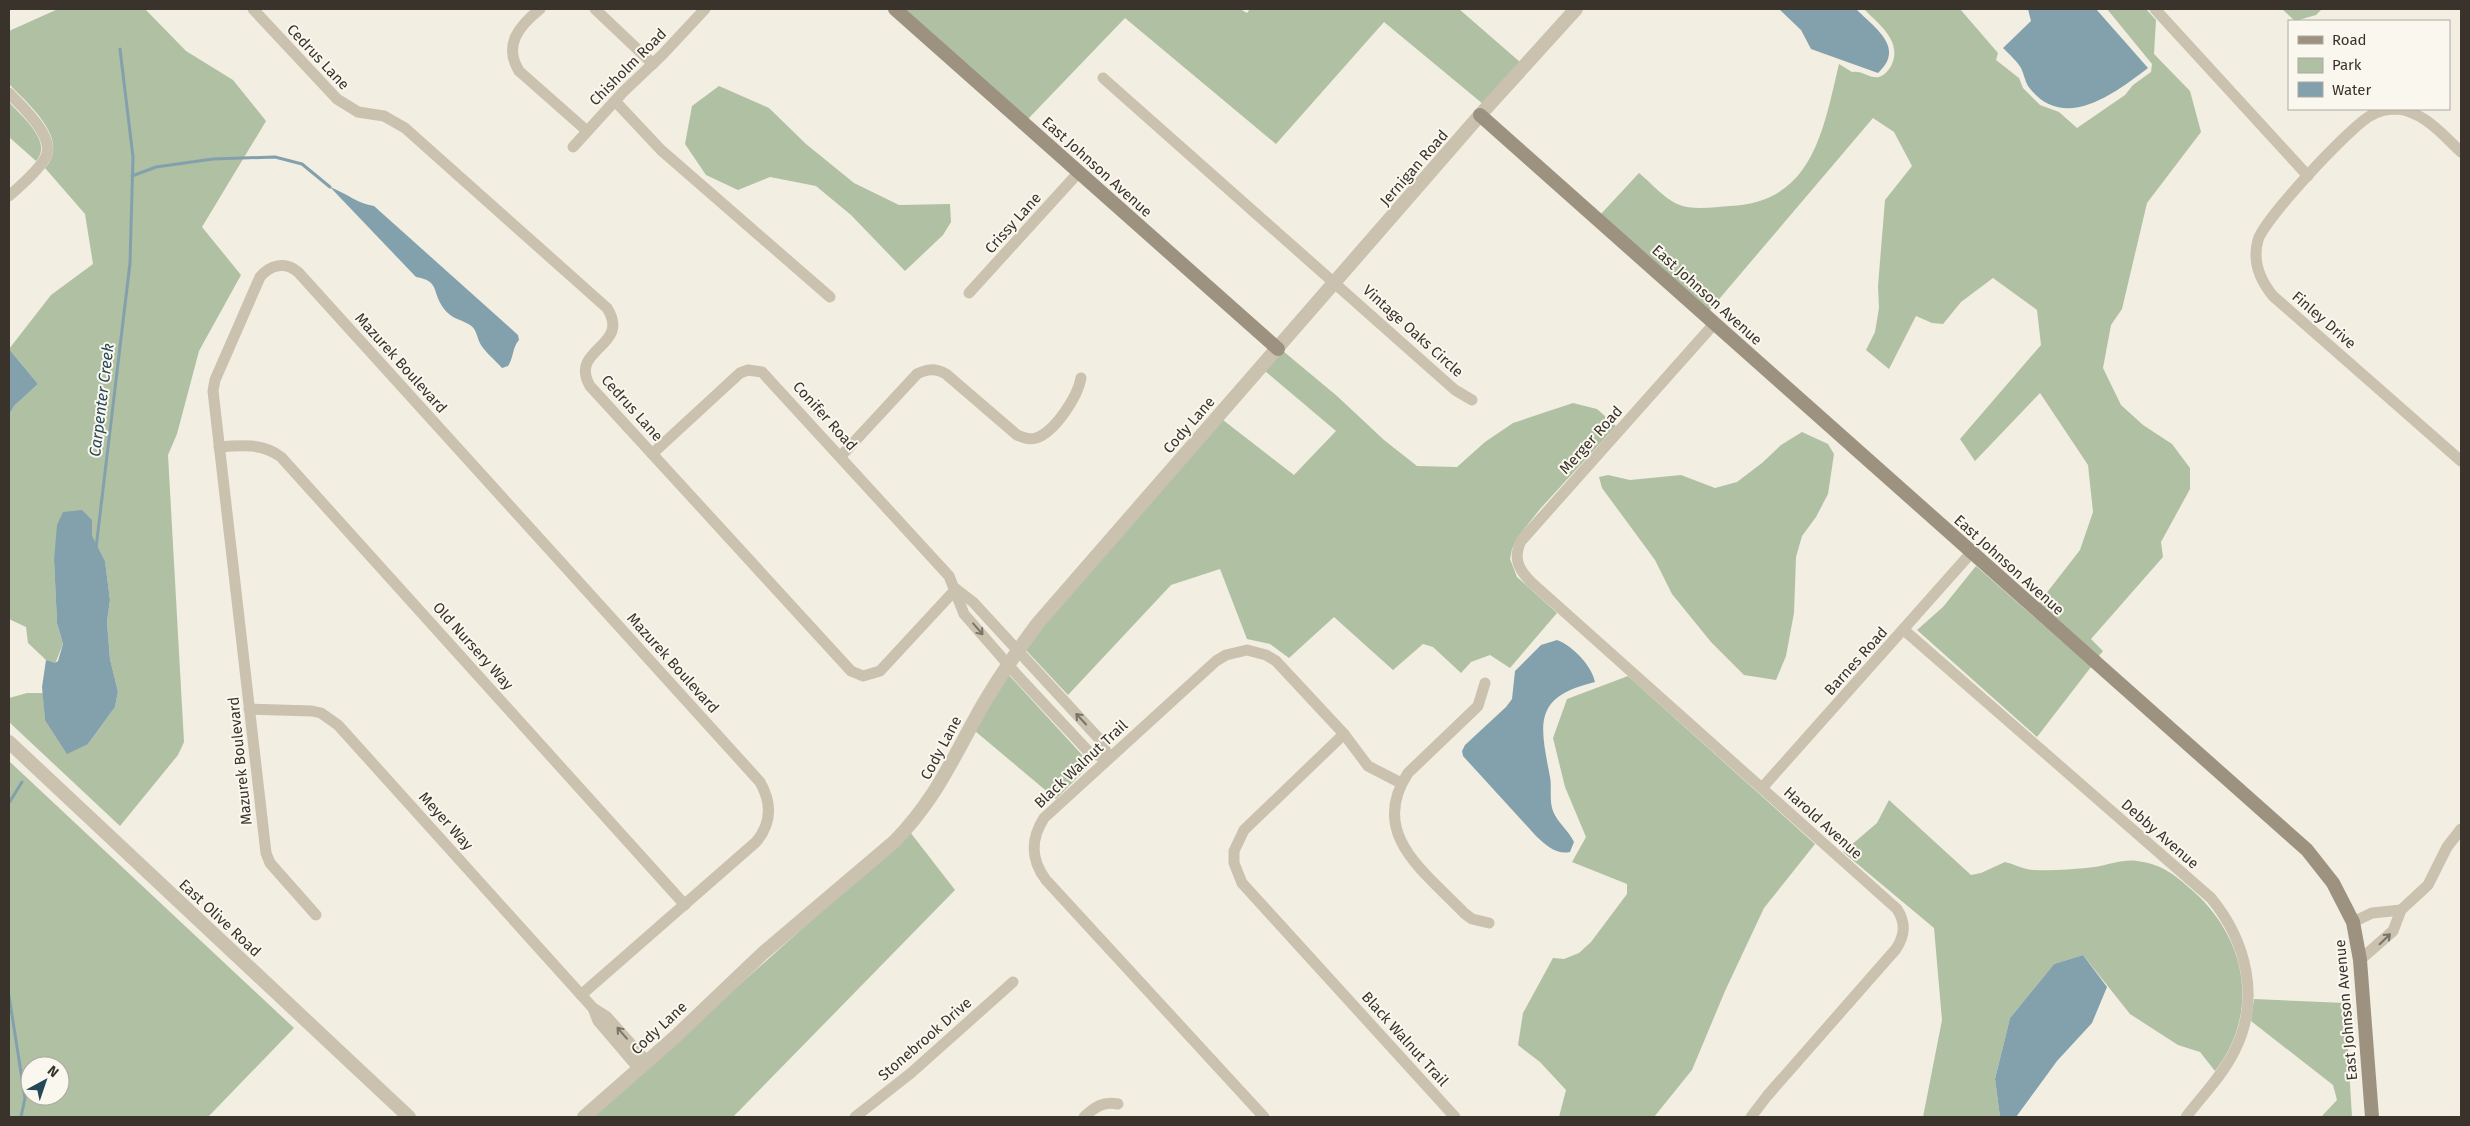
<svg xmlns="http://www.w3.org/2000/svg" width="2470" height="1126" font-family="'Fira Sans',sans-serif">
<rect width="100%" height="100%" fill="#f2eee2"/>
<!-- green -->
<g fill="#b0c0a3" fill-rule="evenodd">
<path d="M58,9h87l41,42 47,29 33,41 -64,106 39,48 -42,76 -22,83 -9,21 16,287 -6,13 -58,71 -111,-104v-24l18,-5h16l2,27 43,24 27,-37 3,-15 -8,-33 -3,-37 3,-22 -5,-39 -13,-26v-15l-38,40 3,63 6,21 -8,20 -9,-4 -18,-17 -2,-16 -17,-8v-204l5,-9 24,-22 -29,-35 42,-54 42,-31 -8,-50 -40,-46c26,-29 -16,-63 -36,-84v-53z"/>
<path d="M905,9h335l7,4 3,-4h209l61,53 -37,42 -99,-82 -108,122 -151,-126 -97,101z"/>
<path d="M1864,9h96l38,44 -2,7 23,18 4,10 17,17 19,7 18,16 48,-33 8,-10 18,-13 1,-8 -45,-55h39l10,11 -2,34 36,37 11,41 -54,71 -25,106 -11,16 -8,43 18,37 22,20 29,19 18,24v21l-29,53 2,15 -72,82 12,12 -5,6 -60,-53 42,-54 13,-38 -5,-47 -48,-72 -65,68 -15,-22 81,-94 -4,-35 -44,-32 -32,24 -18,22 -11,-1 -16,-7 -27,53 -23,-19 9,-18 4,-24 -1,-22 7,-86 27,-34 -18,-34 -21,-14 -164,193 -108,-97 38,-41c11,9 25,25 38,31 16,7 37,3 53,2 83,-4 93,-75 109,-142l13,8c10,-2 18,7 27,5 5,-1 11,-8 13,-13 10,-24 -14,-40 -28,-55z"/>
<path d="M2282,9h40l-6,6 -21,6z"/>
<path d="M719,86l50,22 37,36 48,39 45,22 51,-1 1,18 -8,13 -38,36 -54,-56 -35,-29 -46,-9 -32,13 -32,-15 -21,-31 7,-38z"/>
<path d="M9,102c12,14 45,40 27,59l-27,-24z"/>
<path d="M1283,351l54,45 47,44 33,26 40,1 28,-25 28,-19 60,-20 24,6 19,17 -76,83 -23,29 -5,11 -2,10 7,18 40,36 -47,55 -20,-13 -19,7 -10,11 -28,-26 -10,-3 -30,26 -59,-53 -45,41 -19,-14 -23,-5 -27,-70 -49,16 -103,110 -43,-46 17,-23 181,-206 71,55 42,-44 -71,-60z"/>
<path d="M1802,432l26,12 6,10 -6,40 -12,23 -14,19 -6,21 -2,56 -8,43 -10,24 -32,-5 -33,-33 -39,-48 -17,-34 -53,-72 -3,-11 9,-2 22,5 51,-5 34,13 22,-6 25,-19 19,-18z"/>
<path d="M1976,566l115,101 -54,70 -120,-107 26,-23z"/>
<path d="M1008,674l76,83 10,4 -38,38 -81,-68z"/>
<path d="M1628,676l187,168 -51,64 -39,83 -33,79 -38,47h-95l7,-27 -26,-28 -22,-17 5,-32 30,-55 11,1 15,-6 12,-11 36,-48v-10l-55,-22 14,-25 -21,-50 -12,-49 14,-39z"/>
<path d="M9,761l285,267 -86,89h-199zM30,1066h30v30h-30z"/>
<path d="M1889,800l82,75 10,-2 24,-11c9,2 20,8 29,8 20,1 42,-1 61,-3 13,-2 29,-8 42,-6 25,3 38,14 56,30 53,47 68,121 22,180l-15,-19 -22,-7 -48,-31 -47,-59 -29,9 -44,54 -15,61 5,38h-77l19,-97 -8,-92 -91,-76 34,-29z"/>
<path d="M910,832l45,58 -222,227h-141z"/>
<path d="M2254,999l91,4 7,114h-31l16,-17 -4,-15 -82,-64z"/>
</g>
<!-- water -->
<g fill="#83a1ad">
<path d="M1779,9h77c19,19 50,39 22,64l-67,-24 -10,-19z"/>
<path d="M2028,9h68l52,59c-33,25 -85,66 -120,18 -3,-5 -4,-12 -7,-18 -4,-7 -12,-14 -18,-20l28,-27z"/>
<path d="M330,187c16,6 28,17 44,19l144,129 1,5c-7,8 -5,17 -11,26l-6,2c-7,-8 -16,-15 -21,-23 -4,-6 -4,-16 -11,-20 -9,-6 -20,-6 -28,-19 -10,-16 -3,-25 -26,-29z"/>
<path d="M9,349l29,35 -24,22 -5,9z"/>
<path d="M82,510l10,10v15l13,26 5,39 -3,22 3,37 8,33 -3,15 -27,37 -21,10 -22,-34 -3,-33 4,-27 9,3 3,-2 5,-17 -6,-21 -3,-63 3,-35 6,-13z"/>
<path d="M1557,640c16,6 35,26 38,42 -63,15 -55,42 -45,95 2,10 -1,24 3,34 4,11 16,20 21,31l-4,10c-14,3 -24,-7 -34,-16l-73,-80 -1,-5 3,-6 41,-38 6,-8 3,-28 26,-26z"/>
<path d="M2083,955l24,32 -15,36 -35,38 -41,56h-16l-5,-38 15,-61 44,-54z"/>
</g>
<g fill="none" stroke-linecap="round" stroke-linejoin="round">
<!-- stream -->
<g stroke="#83a1ad" stroke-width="3">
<path d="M132,176l24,-9 57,-8 62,-2 27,7 28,23"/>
<path d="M96,548l34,-285 3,-106 -13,-108"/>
<path d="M9,803l13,-21"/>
<path d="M9,996l16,102 -4,19"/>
</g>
<!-- minor -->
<g stroke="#cac1af" stroke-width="11">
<path d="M253,9l84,90 21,13 26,4 21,12 202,180c25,39 -39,40 -17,78l261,285 12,5 17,-5 76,-82"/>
<path d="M540,9c-21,17 -37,36 -21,62l68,60"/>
<path d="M595,9l58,55"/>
<path d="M2155,9l153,167"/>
<path d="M1103,78l352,312 17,10"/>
<path d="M9,93c13,14 50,46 35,67 -9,14 -23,25 -35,36"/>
<path d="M615,101l46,49 169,147"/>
<path d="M573,147l50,-55 39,-37 43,-46"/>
<path d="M2461,152c-18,-17 -39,-42 -65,-43 -9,0 -18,2 -26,7 -20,11 -106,103 -112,124 -6,21 2,40 15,56l188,165"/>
<path d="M969,293l110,-121"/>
<path d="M1714,324l-193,217c-8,17 -3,28 10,41l366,327c9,14 8,26 -1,40l-129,147 -16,21"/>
<path d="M219,447c21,-2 44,-4 62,10l404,448"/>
<path d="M652,454l88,-81 8,-3 14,2 187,204 15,38 54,62 71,76 19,7"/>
<path d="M841,456l76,-82c10,-5 18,-6 29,0l71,61c6,3 12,5 19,3 19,-6 42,-42 45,-60"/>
<path d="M956,589l17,13 130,141 5,16"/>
<path d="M1904,630l307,268c36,44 50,102 23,154 -12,24 -32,44 -48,65"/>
<path d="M1485,683l-7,23 -70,67c-40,61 17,99 56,140l8,6 17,4"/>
<path d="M249,709l63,2 9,2 17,12 255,283 14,9 40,45"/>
<path d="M1344,734l-100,96 -10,21v12l8,20 213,234"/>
<path d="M1762,788l209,-235"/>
<path d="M316,915l-46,-52 -4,-10 -53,-462 2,-11 45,-103c10,-12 25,-16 38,-5l462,510c12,21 12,41 -4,60l-175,153"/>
<path d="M2353,922l19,-9 29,-3"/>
<path d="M2360,960l33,-29 8,-21 27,-25 19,-38 14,-18"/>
<path d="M593,1008l5,13 41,48"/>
<path d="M855,1117l56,-44 102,-91"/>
<path d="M1084,1117c11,-10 19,-16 34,-13"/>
<path d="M1264,1117l-218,-237c-15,-20 -16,-40 -2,-62l172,-157 10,-6 21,-5 19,5 10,6 68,73 24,32 33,17"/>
</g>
<!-- tertiary -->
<g stroke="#cac1af" stroke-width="14">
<path d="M9,742l400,375"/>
<path d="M584,1117l91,-80 87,-83 133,-113c39,-41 53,-73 80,-122 18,-34 40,-65 63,-96l442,-508 96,-106"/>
</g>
<!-- secondary -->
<g stroke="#9d9280" stroke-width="14">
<path d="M895,9l383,340"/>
<path d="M1480,115l827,735 26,33 20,39 7,38 12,157"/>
</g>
</g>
<!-- one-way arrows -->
<defs><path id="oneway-shaft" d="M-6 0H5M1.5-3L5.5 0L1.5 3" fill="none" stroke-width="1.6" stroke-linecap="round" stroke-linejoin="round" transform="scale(1.25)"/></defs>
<g stroke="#7a7367">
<use href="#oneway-shaft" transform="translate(978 629) rotate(49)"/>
<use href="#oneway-shaft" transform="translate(1081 719) rotate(-133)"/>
<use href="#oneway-shaft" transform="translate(2385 939) rotate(-44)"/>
<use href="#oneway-shaft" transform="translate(622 1033) rotate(-131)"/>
</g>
<g text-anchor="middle" stroke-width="4" stroke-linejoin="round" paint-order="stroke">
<!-- street labels -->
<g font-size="15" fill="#39332c" stroke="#faf7ef">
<text transform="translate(318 57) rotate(47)" y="5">Cedrus Lane</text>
<text transform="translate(628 67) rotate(-45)" y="5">Chisholm Road</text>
<text transform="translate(1097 167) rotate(42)" y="5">East Johnson Avenue</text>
<text transform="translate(1414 168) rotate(-49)" y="5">Jernigan Road</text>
<text transform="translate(1013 223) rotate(-48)" y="5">Crissy Lane</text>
<text transform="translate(1707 295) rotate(42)" y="5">East Johnson Avenue</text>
<text transform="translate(2324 320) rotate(41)" y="5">Finley Drive</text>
<text transform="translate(1413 331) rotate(42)" y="5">Vintage Oaks Circle</text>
<text transform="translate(401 363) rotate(48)" y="5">Mazurek Boulevard</text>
<text transform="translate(632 408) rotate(48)" y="5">Cedrus Lane</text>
<text transform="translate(825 416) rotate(48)" y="5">Conifer Road</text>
<text transform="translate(1189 425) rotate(-49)" y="5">Cody Lane</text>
<text transform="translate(1591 440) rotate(-48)" y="5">Merger Road</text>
<text transform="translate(2009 565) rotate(42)" y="5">East Johnson Avenue</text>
<text transform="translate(473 646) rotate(48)" y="5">Old Nursery Way</text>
<text transform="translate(1856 661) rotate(-48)" y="5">Barnes Road</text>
<text transform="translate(673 663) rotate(48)" y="5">Mazurek Boulevard</text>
<text transform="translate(941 748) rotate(-62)" y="5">Cody Lane</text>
<text transform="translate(240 761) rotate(-96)" y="5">Mazurek Boulevard</text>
<text transform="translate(1081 764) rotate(-43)" y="5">Black Walnut Trail</text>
<text transform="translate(446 821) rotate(48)" y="5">Meyer Way</text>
<text transform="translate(1823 823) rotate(42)" y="5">Harold Avenue</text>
<text transform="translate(2160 834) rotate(41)" y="5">Debby Avenue</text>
<text transform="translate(220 918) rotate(43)" y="5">East Olive Road</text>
<text transform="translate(2346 1010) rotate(-95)" y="5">East Johnson Avenue</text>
<text transform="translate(659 1028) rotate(-43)" y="5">Cody Lane</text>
<text transform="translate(925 1039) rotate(-41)" y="5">Stonebrook Drive</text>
<text transform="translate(1405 1039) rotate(48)" y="5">Black Walnut Trail</text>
</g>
<!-- water labels -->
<g font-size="16" font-style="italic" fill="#254858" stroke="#faf7ef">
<text transform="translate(101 400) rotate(-83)" y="6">Carpenter Creek</text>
</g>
</g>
<!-- border -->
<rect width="2470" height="1126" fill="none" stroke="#39332c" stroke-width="20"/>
<!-- legend -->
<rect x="2288" y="20" width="162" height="90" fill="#faf7ef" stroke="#ada9a1"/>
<rect x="2298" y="36" width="25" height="8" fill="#9d9280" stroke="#ada9a1"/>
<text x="2332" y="45" font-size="15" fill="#39332c">Road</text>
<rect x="2298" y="58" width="25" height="15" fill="#b0c0a3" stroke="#ada9a1"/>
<text x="2332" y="70" font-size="15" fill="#39332c">Park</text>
<rect x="2298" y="82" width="25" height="15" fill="#83a1ad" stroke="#ada9a1"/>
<text x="2332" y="95" font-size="15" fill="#39332c">Water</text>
<!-- north arrow -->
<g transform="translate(45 1081) rotate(40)"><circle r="24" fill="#faf7ef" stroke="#ada9a1"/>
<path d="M0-4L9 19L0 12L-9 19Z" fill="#254858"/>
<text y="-8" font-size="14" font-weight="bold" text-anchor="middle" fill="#39332c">N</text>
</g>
</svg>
